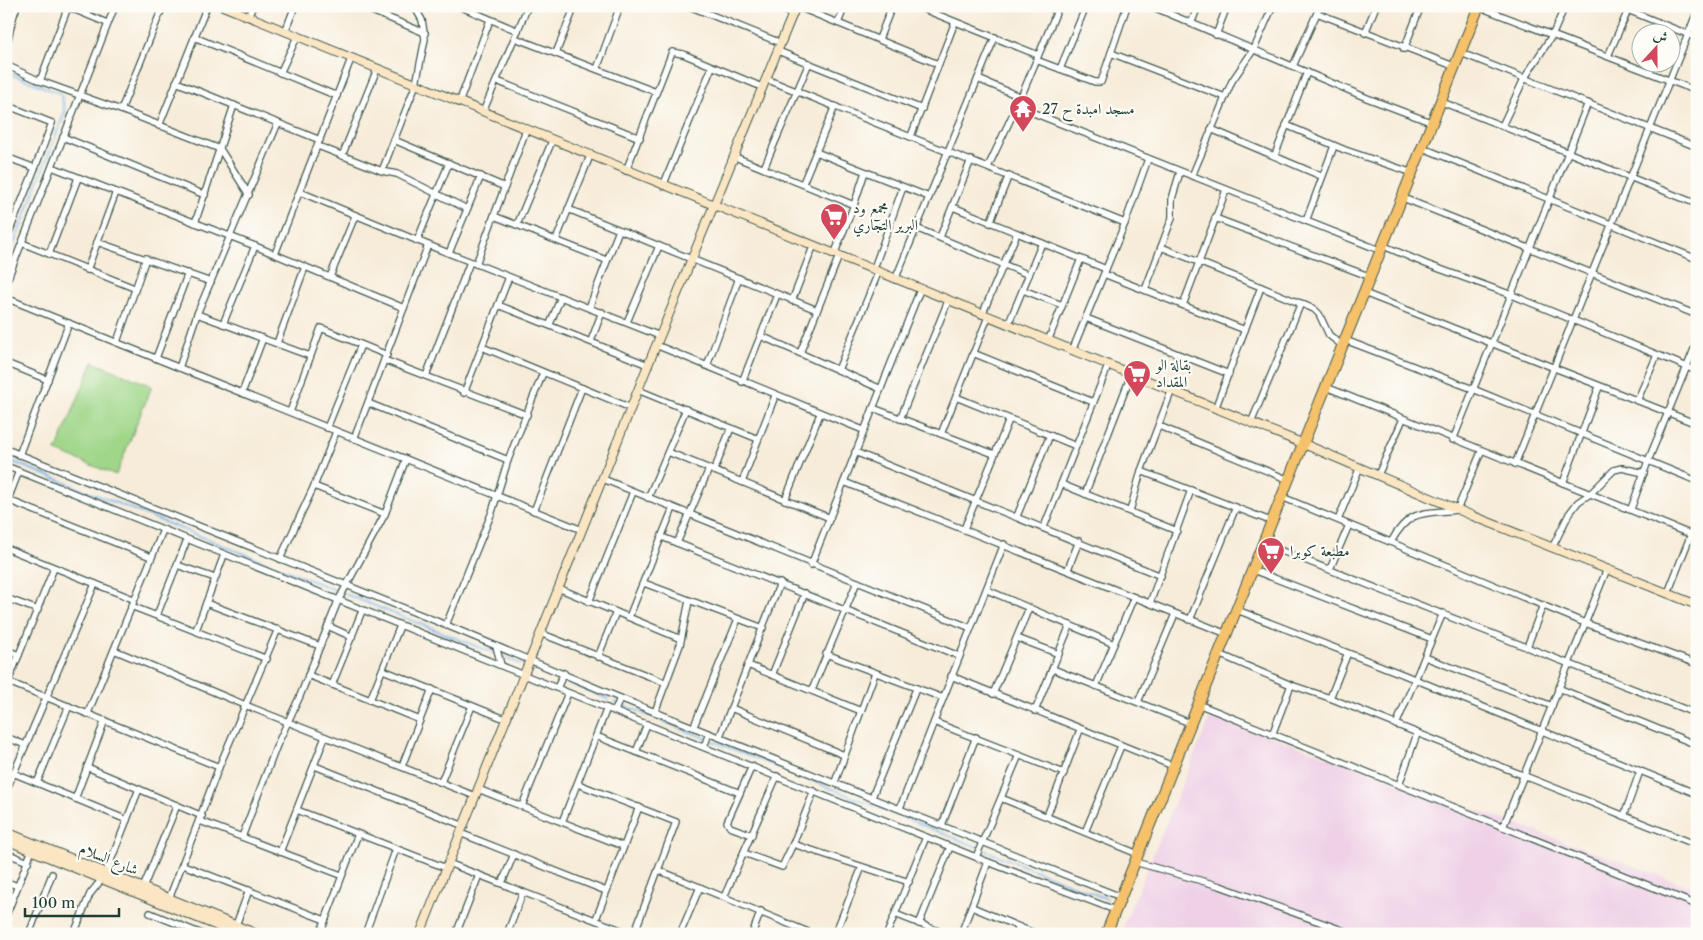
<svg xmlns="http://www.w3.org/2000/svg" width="1703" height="940" font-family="'Libre Caslon Text',Amiri,serif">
<rect width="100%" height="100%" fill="#fdfcf7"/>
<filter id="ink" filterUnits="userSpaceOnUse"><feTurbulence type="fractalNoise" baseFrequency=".02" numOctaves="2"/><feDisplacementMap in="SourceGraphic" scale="10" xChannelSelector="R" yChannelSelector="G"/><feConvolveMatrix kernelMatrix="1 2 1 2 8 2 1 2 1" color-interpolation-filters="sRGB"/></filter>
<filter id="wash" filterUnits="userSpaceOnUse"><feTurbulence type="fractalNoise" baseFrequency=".0096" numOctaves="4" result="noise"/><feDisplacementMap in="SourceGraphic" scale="20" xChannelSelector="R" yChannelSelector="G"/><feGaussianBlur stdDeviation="1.12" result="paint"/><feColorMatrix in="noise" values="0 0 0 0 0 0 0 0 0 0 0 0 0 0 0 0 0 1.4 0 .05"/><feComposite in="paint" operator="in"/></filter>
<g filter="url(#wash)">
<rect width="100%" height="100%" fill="#f7ecd9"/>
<!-- built -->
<path fill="#efd0e6" d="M1211,715l486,174v45h-577z"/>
<!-- pitch -->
<path fill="#9fd688" stroke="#5f8a5e" d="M93,362l59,24 -36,89 -60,-24z"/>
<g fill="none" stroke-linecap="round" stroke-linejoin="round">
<!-- stream -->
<g stroke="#7bb8ed" stroke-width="2">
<path d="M6,72l55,22 4,18 -59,152"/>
<path d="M6,459l334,133"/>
<path d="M345,594l151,60"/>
<path d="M500,656l21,8"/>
<path d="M534,669l74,30"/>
<path d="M615,702l492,197"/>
</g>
</g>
</g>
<g filter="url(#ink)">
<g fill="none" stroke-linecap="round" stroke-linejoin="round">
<defs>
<g id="street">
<path d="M66,6l41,17"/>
<path d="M360,6l65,27"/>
<path d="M459,6l59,25"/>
<path d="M689,6l92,37"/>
<path d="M773,6l20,8"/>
<path d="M796,6l142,58"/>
<path d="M916,6l122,49"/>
<path d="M1047,6l10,4"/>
<path d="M1151,6l216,92 66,25"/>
<path d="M1320,6l-3,7 139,54"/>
<path d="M1477,6l220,85"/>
<path d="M1618,6l79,32"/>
<path d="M6,15l7,3 -7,29"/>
<path d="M248,17l5,-11"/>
<path d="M13,18l4,-12"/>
<path d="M838,23l7,-17"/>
<path d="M1191,24l7,-18"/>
<path d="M285,32l10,-26"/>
<path d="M1365,33l11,-27"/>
<path d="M1216,35l11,-29"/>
<path d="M194,37l143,59"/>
<path d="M515,38l141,54"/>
<path d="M879,39l13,-33"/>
<path d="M1404,49l17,-43"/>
<path d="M778,51l144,58"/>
<path d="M556,53l19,-47"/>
<path d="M1111,53l114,44"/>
<path d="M1461,53l236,94"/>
<path d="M1608,56l22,-50"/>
<path d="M1036,60l59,22h6l26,-76"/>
<path d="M6,65l34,16 81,29 99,39 29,46"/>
<path d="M1293,66l24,-53"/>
<path d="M597,69l23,-63"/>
<path d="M1060,69l26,-63"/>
<path d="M280,73l17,-36"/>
<path d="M766,79l359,144"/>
<path d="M978,79l43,18"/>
<path d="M40,81l28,-74"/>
<path d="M497,81l143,57"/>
<path d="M176,82l144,58"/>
<path d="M1442,102l255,102"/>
<path d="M459,103l31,-83"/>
<path d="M6,105l46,18 -17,45"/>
<path d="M1016,106l366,145"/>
<path d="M121,110l42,-104"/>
<path d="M483,112l45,-106"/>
<path d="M1286,125l59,25 68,23"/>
<path d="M159,126l48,-120"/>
<path d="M1502,126l22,-47 29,-45 12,-28"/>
<path d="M1211,129l110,47"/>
<path d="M911,136l44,-114"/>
<path d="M63,137l142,58"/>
<path d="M394,140l111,47"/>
<path d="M318,146l64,25 15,3 70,35"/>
<path d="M1423,148l274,111"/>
<path d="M816,152l113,45"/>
<path d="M1275,155l32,-83"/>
<path d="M342,156l35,-87"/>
<path d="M6,157l29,11 -29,72"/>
<path d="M735,157l119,48 -20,50"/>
<path d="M52,167l203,79 149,62"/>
<path d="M988,167l33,-70 38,-91"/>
<path d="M764,168l45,-105"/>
<path d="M382,171l34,-87 9,-45 -3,-19 -8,-14"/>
<path d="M626,171l46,-119 11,2 79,33"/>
<path d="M1192,176l40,-95 22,-32 19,-43"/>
<path d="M803,183l32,-77"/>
<path d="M663,186l49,-119"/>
<path d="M300,192l128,53 232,91"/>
<path d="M1403,198l294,117"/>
<path d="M854,205l11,-33"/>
<path d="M953,207l153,62"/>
<path d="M568,209l249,101"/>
<path d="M494,216l112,44"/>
<path d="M1215,218l156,59"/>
<path d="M1306,221l28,-75"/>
<path d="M195,223l39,-118"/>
<path d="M990,223l19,-48"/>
<path d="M517,225l35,-84"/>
<path d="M916,228l113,47"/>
<path d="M940,237l31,-77"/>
<path d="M556,240l34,-84"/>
<path d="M417,241l32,-78"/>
<path d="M97,242l114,40"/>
<path d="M22,243l112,45"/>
<path d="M1384,246l42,18 86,31 185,76"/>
<path d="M1161,247l100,40 -46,122"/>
<path d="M449,253l32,-77"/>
<path d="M49,254l29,-76"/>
<path d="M275,254l76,-195"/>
<path d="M476,264l50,-134"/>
<path d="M87,270l29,-78"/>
<path d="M873,271l30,-84"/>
<path d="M1104,274l141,56"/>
<path d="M330,277l25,-61"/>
<path d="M895,280l100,-243"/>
<path d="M6,283l109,-277"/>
<path d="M1261,287l53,22 5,5 10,21 14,11"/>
<path d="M1023,290l39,15"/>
<path d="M1145,290l27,-72v-19l8,-27"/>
<path d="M1364,293l333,131"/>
<path d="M6,298l576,232"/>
<path d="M792,301l21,-54"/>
<path d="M498,305l150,60"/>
<path d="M1183,305l43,-115"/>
<path d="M589,308l30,-78"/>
<path d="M197,314l113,42"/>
<path d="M982,315l35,-82"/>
<path d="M1086,318l143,56"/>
<path d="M627,322l32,-76"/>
<path d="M223,324l32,-78"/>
<path d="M550,324l11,-27"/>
<path d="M1008,325l34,-82"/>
<path d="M761,336l120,53"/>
<path d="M1345,340l128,49 224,92"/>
<path d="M591,341l11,-29"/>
<path d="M1048,341l33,-82"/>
<path d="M117,342l29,-84"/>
<path d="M277,343l28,-76"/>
<path d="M656,345l207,85"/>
<path d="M482,347l149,61"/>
<path d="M1072,351l53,-128 23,-64"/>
<path d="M800,353l39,-97"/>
<path d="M973,353l120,49"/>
<path d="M156,358l32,-85"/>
<path d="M384,360l143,55"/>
<path d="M6,363l42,17"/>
<path d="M707,366l32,-88"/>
<path d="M179,368l18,-54 81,-191"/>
<path d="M838,370l40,-97"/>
<path d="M543,373l-35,87 -16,52 -46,113 174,73"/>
<path d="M426,376l44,-114"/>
<path d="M742,382l35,-87"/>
<path d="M1326,387l371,150"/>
<path d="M638,390l120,49"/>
<path d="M242,393l21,-55"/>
<path d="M464,393l45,-116"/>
<path d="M956,397l120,49"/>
<path d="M1637,401l20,-46"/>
<path d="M368,403l140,57"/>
<path d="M873,408l121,46"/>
<path d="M290,412l31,-84 66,27"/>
<path d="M900,419l48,-118"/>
<path d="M1251,423l50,-120"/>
<path d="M1159,426l130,54"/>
<path d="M327,428l34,-83"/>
<path d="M941,434l47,-117"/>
<path d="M354,439l74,-194"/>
<path d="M1453,440l135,-337"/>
<path d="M6,449l440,176"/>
<path d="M668,452l162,66"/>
<path d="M855,452l306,124"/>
<path d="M19,455l50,-132"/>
<path d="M1515,464l182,-452"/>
<path d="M6,466l982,396 127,48"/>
<path d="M714,471l17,-43"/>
<path d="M1141,471l132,51"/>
<path d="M1378,475l25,-56"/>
<path d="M603,479l368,149"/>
<path d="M742,482l33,-86"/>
<path d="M844,482l383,152"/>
<path d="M1563,483l36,-96"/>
<path d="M1061,484l116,47"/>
<path d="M314,486l71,28"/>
<path d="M1085,494l46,-119"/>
<path d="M1282,497l303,126 112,41"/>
<path d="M648,498l38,-89"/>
<path d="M8,500l143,57"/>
<path d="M785,500l35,-86"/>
<path d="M7,502l12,-31"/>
<path d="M1631,509l17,-48 49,-119"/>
<path d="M534,511l48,-123"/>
<path d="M1130,511l11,-40 30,-79"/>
<path d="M1017,516l33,-81"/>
<path d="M1338,520l22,-53"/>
<path d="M1044,527l64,-161"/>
<path d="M964,529l45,-109"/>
<path d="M662,537l297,119"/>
<path d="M1391,542c19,-34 32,-28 66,-32l24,-58"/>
<path d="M677,543l32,-74"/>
<path d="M1264,544l433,170"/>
<path d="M6,548l127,51"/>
<path d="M1552,548l17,-34 9,-12 12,-8 24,-24 8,-2 22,5"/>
<path d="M280,559l34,-73 22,-54"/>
<path d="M177,565l38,13"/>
<path d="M811,565l109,-275"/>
<path d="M1068,569l11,-28"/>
<path d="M1330,569l19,-44"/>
<path d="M1253,570l179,69"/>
<path d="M644,583l119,45"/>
<path d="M558,588l123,51"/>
<path d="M987,590l127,54"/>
<path d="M1668,593l29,-74"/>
<path d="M6,598l32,12"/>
<path d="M589,602l44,-110"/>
<path d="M206,603l114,43"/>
<path d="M1150,603l41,-113"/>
<path d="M131,606l136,53"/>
<path d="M1237,610l165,64 295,120"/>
<path d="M157,615l30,-75"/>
<path d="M629,617l44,-109"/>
<path d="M1190,620l46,-113"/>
<path d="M328,626l24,11"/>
<path d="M196,630l28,-75"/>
<path d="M540,633l126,50"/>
<path d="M1017,638l42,16"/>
<path d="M496,646l5,19"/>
<path d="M1527,647l16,-42"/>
<path d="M6,650l13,5"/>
<path d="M114,650l131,55 230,91"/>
<path d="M826,654l117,44"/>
<path d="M1219,654l72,31 39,13 367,147"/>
<path d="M598,657l18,-45"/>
<path d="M1425,657l127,49"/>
<path d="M748,665l113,46"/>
<path d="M1053,669l137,54"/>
<path d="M383,670l122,49"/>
<path d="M308,675l112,45"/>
<path d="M772,675l33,-82"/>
<path d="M951,676l222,90"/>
<path d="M6,681l213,86"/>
<path d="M8,682l46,-114"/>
<path d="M332,685l30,-74"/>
<path d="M1096,686l38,-89"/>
<path d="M557,688l7,-15"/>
<path d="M1558,688l139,57"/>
<path d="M812,690l45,-108"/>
<path d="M993,694l36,-86"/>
<path d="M1330,698l17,-43"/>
<path d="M370,700l30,-74"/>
<path d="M1138,702l37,-88"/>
<path d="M1198,704l499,201"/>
<path d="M731,708l113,47"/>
<path d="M615,711l5,-13 35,14 25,-67 9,-44"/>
<path d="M1035,711l35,-86"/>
<path d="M655,712l466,185"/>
<path d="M88,713l75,-183"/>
<path d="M934,722l130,51"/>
<path d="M1396,725l47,-112"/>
<path d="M694,726l44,-107"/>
<path d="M1272,735l19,-50"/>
<path d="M596,736l144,57"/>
<path d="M720,736l60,-153"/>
<path d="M6,737l19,8"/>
<path d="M704,747l5,-14"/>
<path d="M636,752l11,-28"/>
<path d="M315,766l149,60"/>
<path d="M402,766l30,-77"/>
<path d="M87,767l115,49"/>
<path d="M13,773l114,47"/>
<path d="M441,782l31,-76"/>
<path d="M835,782l40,-109"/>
<path d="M37,783l32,-77"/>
<path d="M578,784l98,38 -42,112"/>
<path d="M1399,785l18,-51"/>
<path d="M478,789l145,57"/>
<path d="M6,791l89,-207"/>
<path d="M814,791l-21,53 116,38"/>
<path d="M872,797l44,-108"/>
<path d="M1001,798l137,56"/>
<path d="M75,799l30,-79"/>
<path d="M522,806l46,-113"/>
<path d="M900,808l104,-264"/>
<path d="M297,810l149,58"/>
<path d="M1047,816l33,-86"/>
<path d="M1624,816l16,-45"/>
<path d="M200,821l141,54"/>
<path d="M562,822l45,-114"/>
<path d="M942,825l34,-88"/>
<path d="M1503,827l104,-258"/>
<path d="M1085,832l36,-86"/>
<path d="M460,833l146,58"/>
<path d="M752,835l-22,-8 -3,-5 25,-56"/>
<path d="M242,837l35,-92 23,-49 38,-95 47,-87 21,-55"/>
<path d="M280,852l45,-115"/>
<path d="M6,853l22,9"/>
<path d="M744,853l38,14 11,-23"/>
<path d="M976,857l43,-102"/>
<path d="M1135,862l85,24 133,48"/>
<path d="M448,863l183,71"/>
<path d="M183,865l142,55"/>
<path d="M658,870l155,64"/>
<path d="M106,873l33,-84"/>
<path d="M6,882l12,4"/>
<path d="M502,883l12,-29"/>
<path d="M143,888l34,-83"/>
<path d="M724,897l53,-121"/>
<path d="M169,899l50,-132 59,-138"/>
<path d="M972,907l64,27"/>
<path d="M150,913l52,21"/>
<path d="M895,914l51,20"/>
<path d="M6,916l26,-66"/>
<path d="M596,919l43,-112"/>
<path d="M919,924l31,-77"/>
<path d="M236,925l13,-35"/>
<path d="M29,934l23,-60"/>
<path d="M74,934l16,-40 12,-15"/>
<path d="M320,934l38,-100"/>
<path d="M365,934l31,-85"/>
<path d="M456,934l23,-59"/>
<path d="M507,934l16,-42"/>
<path d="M680,934l20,-47"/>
<path d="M752,934l9,-23"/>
<path d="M835,934l27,-67"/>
<path d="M887,934l39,-97"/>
<path d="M961,934l27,-72"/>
<path d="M1016,934l3,-7"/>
</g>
<g id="secondary">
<path d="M223,6l1081,438 169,72 224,89"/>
<path d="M6,832l251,102"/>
<path d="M6,840l231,94"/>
<path d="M420,934l228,-569 148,-359"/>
</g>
<path id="highway" d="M1106,934l373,-928"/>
</defs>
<!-- street casing -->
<use href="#street" stroke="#3f574d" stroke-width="8"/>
<!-- secondary casing -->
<use href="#secondary" stroke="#3f574d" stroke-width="10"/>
<!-- highway casing -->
<use href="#highway" stroke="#3f574d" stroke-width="12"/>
<!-- street -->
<use href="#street" stroke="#fff" stroke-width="5.5"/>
<!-- secondary -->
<use href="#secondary" stroke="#fbe6c4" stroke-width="8"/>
<!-- highway -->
<use href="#highway" stroke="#f5c16b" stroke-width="10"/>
</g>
</g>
<!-- icons -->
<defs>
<symbol id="temple-pin" viewBox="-11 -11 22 30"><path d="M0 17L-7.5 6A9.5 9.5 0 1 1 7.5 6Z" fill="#d1495b" stroke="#fdfcf7"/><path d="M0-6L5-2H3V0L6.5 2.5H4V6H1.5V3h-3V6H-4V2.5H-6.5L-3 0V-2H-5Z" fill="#fff"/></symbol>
<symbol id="supermarket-pin" viewBox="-11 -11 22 30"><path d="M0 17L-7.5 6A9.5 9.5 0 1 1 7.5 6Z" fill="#d1495b" stroke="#fdfcf7"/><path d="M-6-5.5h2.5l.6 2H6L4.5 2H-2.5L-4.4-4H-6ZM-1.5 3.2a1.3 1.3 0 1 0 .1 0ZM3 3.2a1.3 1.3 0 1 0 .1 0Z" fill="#fff"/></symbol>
</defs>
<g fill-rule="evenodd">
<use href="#temple-pin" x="1007" y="93" width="32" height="43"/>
<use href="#supermarket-pin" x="818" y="201" width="32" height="43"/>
<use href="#supermarket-pin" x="1121" y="358" width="32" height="43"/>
<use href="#supermarket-pin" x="1255" y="535" width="32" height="43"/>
</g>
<g text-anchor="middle" stroke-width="4.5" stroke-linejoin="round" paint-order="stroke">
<!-- poi labels -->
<g font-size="15" fill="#1f3d34" stroke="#fdfcf7" text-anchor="start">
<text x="1042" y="114">مسجد امبدة ح 27</text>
<text x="853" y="213">مجمع ود<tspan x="853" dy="17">البرير التجاري</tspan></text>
<text x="1156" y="370">بقالة الو<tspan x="1156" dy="17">المقداد</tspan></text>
<text x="1290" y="556">مطبعة كوبرا</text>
</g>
<!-- street labels -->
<g font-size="15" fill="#1f3d34" stroke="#fdfcf7">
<text transform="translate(109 859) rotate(22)" y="5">شارع السلام</text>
</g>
</g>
<!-- margin -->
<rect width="1703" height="940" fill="none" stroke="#fdfcf7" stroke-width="25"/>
<!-- north arrow -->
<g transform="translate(1656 48) rotate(21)"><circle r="24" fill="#fdfcf7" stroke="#a4b0a9"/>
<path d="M0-4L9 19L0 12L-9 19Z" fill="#d1495b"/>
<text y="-8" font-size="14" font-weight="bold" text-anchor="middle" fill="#1f3d34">ش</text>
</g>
<!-- scale -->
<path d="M25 908v8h94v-8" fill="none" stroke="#1f3d34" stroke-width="2.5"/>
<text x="32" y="908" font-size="15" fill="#1f3d34" stroke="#fdfcf7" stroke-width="4" paint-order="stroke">100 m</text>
</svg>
